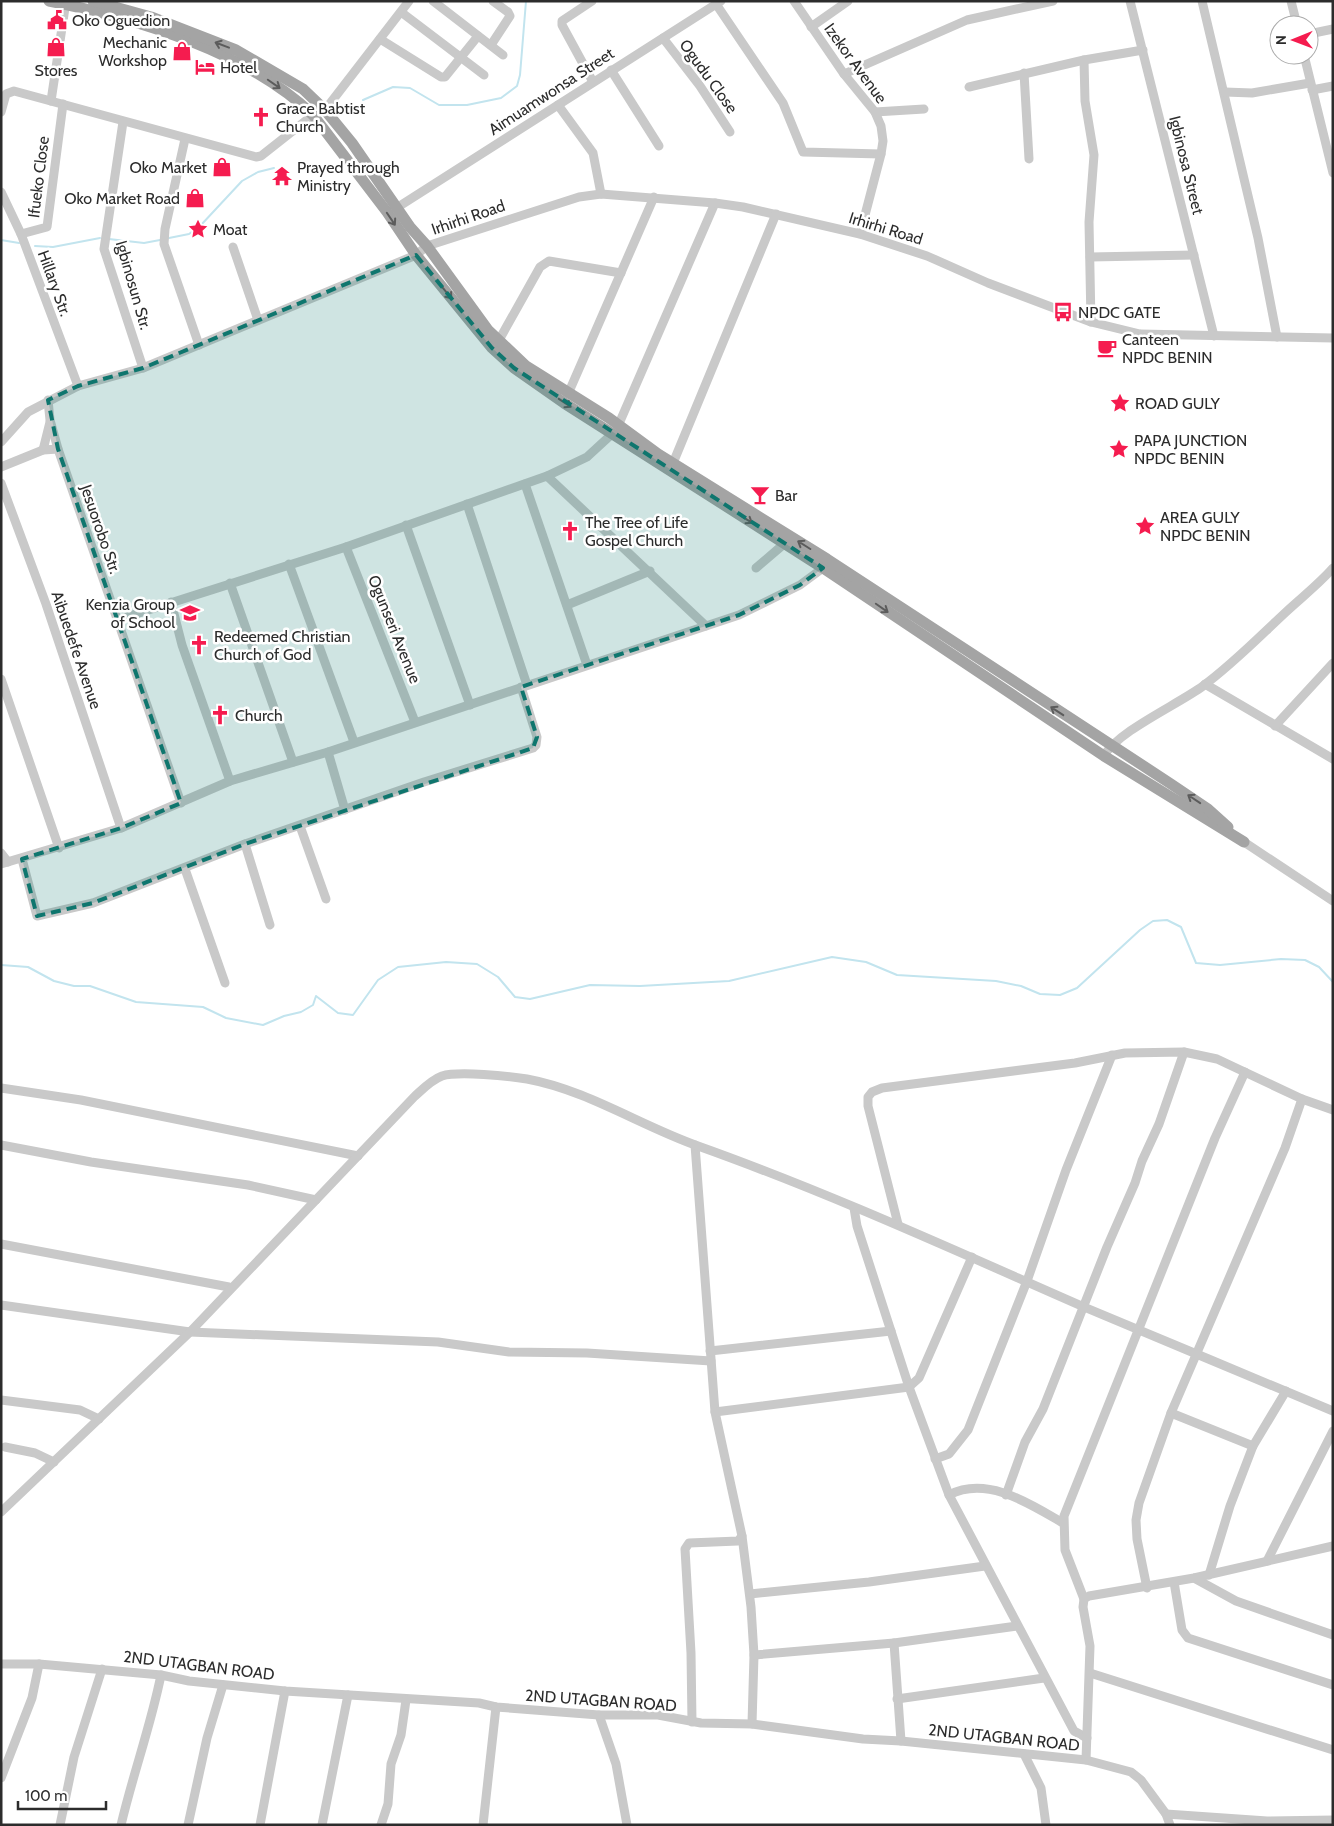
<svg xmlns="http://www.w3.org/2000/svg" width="1334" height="1826" font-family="Cabin,sans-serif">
<rect width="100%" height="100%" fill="#fff"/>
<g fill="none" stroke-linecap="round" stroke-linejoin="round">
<!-- stream -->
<g stroke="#c2e4ee" stroke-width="2">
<path d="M363,100l30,-13 17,1 29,17h28l34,-7 16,-12 3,-11 6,-74"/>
<path d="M169,238l20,-4 12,-9 41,-44 16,-9 16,-4"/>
<path d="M109,239l35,4 16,-3"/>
<path d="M1,240l18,3"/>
<path d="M35,246l18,1 47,-9"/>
<path d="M1,965l27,2 26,14 20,5h16l46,16 67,5 23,11 37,7 21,-9 17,-4 12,-7 3,-9 22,17 15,2 25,-35 20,-13 48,-5 31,2 21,13 17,20 15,2 60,-14 50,1 89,-5 103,-24 34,5 31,13 99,6 25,5 19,8 20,1 17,-7 63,-58 13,-9 14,-1 14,7 15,36 24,2 61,-6 24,1 14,7 14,15"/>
</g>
<!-- minor -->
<g stroke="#c9c9c9" stroke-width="9">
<path d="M433,1l70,54"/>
<path d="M592,1l-30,20v4l31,57"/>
<path d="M794,1l50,73 31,38 6,14 2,15 -2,13 -21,80"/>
<path d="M1130,1l84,335"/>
<path d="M1202,1l56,237 19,99"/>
<path d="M1291,1l6,24"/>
<path d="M716,4l67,99 20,49 78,2"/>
<path d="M401,12l83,63"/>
<path d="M811,27l37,-26"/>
<path d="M1309,34l24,-5"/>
<path d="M663,38l37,48 30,46"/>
<path d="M380,39l61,38h4l33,-41"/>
<path d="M491,45l19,-29 -2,-4 -15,-11"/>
<path d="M1304,55l29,118"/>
<path d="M1084,60l1,41 9,54 -5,67 2,100"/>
<path d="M611,70l48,76"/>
<path d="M1024,73l5,86"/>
<path d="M844,74l123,-54 86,-19"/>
<path d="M969,87l115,-27 59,-10"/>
<path d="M1312,90l21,-4"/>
<path d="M1225,92l27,1 58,-10"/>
<path d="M51,101l15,-100"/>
<path d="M558,105l35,48 8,41"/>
<path d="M325,110l84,-109"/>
<path d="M1,112l5,-18 8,-3 242,66 5,-1 52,-41"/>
<path d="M875,112l49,-3"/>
<path d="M123,122l-19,127 39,119"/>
<path d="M185,139l-20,90 -1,15 35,101"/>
<path d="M1,192l20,42 57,152"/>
<path d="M398,207l323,-206"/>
<path d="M21,234l26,-7 16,-123"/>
<path d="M233,247l25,73"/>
<path d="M1090,257l104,-2"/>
<path d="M498,342l42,-75 9,-6 72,12"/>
<path d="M568,394l86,-197"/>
<path d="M48,400l2,20 8,29 123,354"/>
<path d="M618,426l97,-223"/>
<path d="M1,442l27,-30 50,-26 65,-18 273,-113 11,-9 152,-49 22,-3 114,9 28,4 117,27 67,22 61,27 103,39 49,12 193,4"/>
<path d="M43,450l7,-28"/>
<path d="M1,467l42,-17 15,-1"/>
<path d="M671,468l105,-254"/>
<path d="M547,476l159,150"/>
<path d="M1,483l45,121 75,224"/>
<path d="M525,484l62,181"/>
<path d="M467,504l60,181"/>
<path d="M406,525l64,180"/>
<path d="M346,547l69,175"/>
<path d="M289,564l65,178"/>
<path d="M756,568l28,-24"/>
<path d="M230,583l63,179"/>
<path d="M171,602l11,43 48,136"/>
<path d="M567,605l83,-34"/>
<path d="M117,620l229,-73 201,-71 40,-19 25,-23"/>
<path d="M1,679l58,169"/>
<path d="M1205,684l128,75"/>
<path d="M1275,726l58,-63"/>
<path d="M328,752l17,58"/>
<path d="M1104,756c14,-25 73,-51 99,-70 30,-22 56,-49 83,-74 15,-14 33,-28 47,-44"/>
<path d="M300,826l26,73"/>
<path d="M1244,842l89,59"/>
<path d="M245,844l25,81"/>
<path d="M1,853l7,9"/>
<path d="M22,859l15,57 56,-13 152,-59 179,-62 109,-34 3,-3 1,-8 -16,-50"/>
<path d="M1,864l120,-36 109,-47 98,-29 411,-137 61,-30 23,-17"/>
<path d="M185,869l40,114"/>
<path d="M1,1088l80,12 277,56"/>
<path d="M1,1145l90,17 157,23 68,15"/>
<path d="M695,1145l20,267 27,124 9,71 3,48 -2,69"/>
<path d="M854,1208l3,18 52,161 40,108 125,236 13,7"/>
<path d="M898,1224l-30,-118v-9l4,-5 10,-4 193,-25 50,-10 59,-1 33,7 85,40 31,11"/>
<path d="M1,1244l228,43"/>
<path d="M1,1305l189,27 248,10 71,10 78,1 124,8"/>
<path d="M710,1351l181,-20"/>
<path d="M1,1400l79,10 19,9"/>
<path d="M715,1412l194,-25 10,-9 53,-121"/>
<path d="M1171,1413l82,33"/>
<path d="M5,1447l30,6 19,9"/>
<path d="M935,1459l14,-5 19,-24 59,-149 39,-111 46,-115"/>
<path d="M949,1495c38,-20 81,9 114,28"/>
<path d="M1006,1495l19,-53 18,-33 64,-162 28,-64 7,-22 17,-37 25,-72"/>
<path d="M1,1512l189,-180 224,-235c9,-8 17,-17 28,-21 16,-5 67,0 85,3 60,11 114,47 171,67 132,47 258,105 386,161 83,35 166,69 249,104"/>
<path d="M1267,1561l66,-130"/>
<path d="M1209,1575l21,-69 23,-60 33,-55"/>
<path d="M1194,1578l42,23 97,34"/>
<path d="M1174,1582l8,48 6,8 145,47"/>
<path d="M1147,1588l-10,-49 -1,-19 3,-17 32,-90 114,-265 17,-49"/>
<path d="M750,1594l119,-12 116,-16"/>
<path d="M1084,1599l-19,-49 -1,-34 151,-378 30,-66"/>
<path d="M754,1655l140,-12"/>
<path d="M1,1664h38l122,11 28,6 96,10 194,12 17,4 103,8h59l43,8 51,1 111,15 38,2 185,19 45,12 10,8 25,34 4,11"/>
<path d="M1090,1673l243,77"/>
<path d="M897,1699l147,-21"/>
<path d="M599,1715l17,49 11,61"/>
<path d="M692,1722l-1,-69 -6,-104 4,-6 49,-2 4,-5"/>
<path d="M901,1741l-7,-98 123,-17"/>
<path d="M1024,1754l17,34 5,37"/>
<path d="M1086,1760l4,-114 -7,-39 1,-8 5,-3 105,-18 139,-32"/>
<path d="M1,1778l31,-80 7,-34"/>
<path d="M1166,1814l101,7 66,-1"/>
<path d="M60,1825l14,-68 28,-88"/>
<path d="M121,1825c12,-51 30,-100 40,-150"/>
<path d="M188,1825l19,-87 16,-53"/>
<path d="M260,1825l25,-134"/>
<path d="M322,1825l26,-130"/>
<path d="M381,1825l7,-21 3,-40 10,-29 5,-35"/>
<path d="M483,1825l13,-118"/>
</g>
<!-- major -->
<g stroke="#a4a4a4" stroke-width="11">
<path d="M49,1c87,17 199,51 264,114l74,97 29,43 76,93 22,20 50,35 259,165 281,188 140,86"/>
<path d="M93,1l58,16 85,33 67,39 22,21 27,33 58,84 17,19 61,84 38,36 83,52 49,36 169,105 344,225 37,25 20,18"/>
</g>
</g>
<!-- one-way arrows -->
<defs><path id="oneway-shaft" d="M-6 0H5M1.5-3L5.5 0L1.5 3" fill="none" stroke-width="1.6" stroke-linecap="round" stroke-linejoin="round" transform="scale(1.25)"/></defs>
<g stroke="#5c5c5c">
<use href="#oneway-shaft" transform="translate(222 45) rotate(-159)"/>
<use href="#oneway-shaft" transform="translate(274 84) rotate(35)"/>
<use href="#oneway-shaft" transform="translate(391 219) rotate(56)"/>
<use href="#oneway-shaft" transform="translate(447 293) rotate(51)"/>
<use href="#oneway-shaft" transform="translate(565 403) rotate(34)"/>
<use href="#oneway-shaft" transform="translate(746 519) rotate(33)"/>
<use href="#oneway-shaft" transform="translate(804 545) rotate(-148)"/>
<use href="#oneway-shaft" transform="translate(882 608) rotate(35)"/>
<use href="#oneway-shaft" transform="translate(1057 711) rotate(-147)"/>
<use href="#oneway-shaft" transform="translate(1194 799) rotate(-146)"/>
</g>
<!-- marked area -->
<path fill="#0f766e" fill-opacity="0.2" stroke="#0f766e" stroke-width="4" stroke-dasharray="10 6" stroke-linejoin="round" d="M416,255l76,93 22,20 309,200 -23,17 -61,30 -218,72 16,50 -4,11 -288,96 -152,59 -56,13 -15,-57 99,-31 60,-25 -123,-354 -10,-49 30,-14 65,-18z"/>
<!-- icons -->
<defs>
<symbol id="civic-bare" viewBox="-9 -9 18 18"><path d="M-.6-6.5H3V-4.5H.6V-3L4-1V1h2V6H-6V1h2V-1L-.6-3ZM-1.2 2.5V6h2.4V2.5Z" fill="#f51c4f" stroke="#fff" stroke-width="2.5" paint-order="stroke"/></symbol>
<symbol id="shop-bare" viewBox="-9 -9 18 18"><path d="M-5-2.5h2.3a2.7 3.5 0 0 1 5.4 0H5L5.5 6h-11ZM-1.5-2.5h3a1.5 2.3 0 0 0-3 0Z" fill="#f51c4f" stroke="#fff" stroke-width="2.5" paint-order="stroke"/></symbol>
<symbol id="hotel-bare" viewBox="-9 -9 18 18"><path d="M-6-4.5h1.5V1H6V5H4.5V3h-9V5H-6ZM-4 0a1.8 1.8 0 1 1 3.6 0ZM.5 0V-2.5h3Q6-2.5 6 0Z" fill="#f51c4f" stroke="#fff" stroke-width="2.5" paint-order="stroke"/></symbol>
<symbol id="church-bare" viewBox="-9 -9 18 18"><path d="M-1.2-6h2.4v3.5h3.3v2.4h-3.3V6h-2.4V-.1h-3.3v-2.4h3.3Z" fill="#f51c4f" stroke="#fff" stroke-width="2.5" paint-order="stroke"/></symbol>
<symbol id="temple-bare" viewBox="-9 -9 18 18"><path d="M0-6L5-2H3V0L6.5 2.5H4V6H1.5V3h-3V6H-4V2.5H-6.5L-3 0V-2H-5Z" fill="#f51c4f" stroke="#fff" stroke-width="2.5" paint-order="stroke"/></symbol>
<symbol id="sight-bare" viewBox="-9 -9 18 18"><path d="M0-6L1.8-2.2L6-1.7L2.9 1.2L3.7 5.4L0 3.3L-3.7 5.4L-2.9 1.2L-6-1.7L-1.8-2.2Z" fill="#f51c4f" stroke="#fff" stroke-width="2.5" paint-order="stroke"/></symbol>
<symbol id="bus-bare" viewBox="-9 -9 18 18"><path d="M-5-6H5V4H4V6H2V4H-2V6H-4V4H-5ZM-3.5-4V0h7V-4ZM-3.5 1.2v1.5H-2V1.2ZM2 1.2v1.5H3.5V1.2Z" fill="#f51c4f" stroke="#fff" stroke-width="2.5" paint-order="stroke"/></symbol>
<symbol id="cafe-bare" viewBox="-9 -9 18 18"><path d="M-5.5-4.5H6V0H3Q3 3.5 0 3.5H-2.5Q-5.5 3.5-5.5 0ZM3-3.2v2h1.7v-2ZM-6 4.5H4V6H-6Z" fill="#f51c4f" stroke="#fff" stroke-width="2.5" paint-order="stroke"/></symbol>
<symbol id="bar-bare" viewBox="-9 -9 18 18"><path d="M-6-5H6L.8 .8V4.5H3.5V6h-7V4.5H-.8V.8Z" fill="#f51c4f" stroke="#fff" stroke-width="2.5" paint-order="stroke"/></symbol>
<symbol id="school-bare" viewBox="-9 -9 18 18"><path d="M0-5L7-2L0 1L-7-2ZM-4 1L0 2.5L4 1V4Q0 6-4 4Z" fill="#f51c4f" stroke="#fff" stroke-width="2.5" paint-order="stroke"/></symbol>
</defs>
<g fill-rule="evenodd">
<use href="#civic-bare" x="43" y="6" width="28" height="28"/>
<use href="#shop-bare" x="42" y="33" width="28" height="28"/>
<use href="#shop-bare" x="168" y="37" width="28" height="28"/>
<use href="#hotel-bare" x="191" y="53" width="28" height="28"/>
<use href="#church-bare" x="247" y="103" width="28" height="28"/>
<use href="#shop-bare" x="208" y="153" width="28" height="28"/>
<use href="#temple-bare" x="268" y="162" width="28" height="28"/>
<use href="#shop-bare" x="181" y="184" width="28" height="28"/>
<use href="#sight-bare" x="184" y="215" width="28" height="28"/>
<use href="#bus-bare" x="1049" y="298" width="28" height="28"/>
<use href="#cafe-bare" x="1093" y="334" width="28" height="28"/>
<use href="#sight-bare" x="1106" y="389" width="28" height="28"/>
<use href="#sight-bare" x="1105" y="435" width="28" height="28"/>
<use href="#bar-bare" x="746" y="481" width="28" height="28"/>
<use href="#sight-bare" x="1131" y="512" width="28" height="28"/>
<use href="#church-bare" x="556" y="517" width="28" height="28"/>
<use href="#school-bare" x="176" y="599" width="28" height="28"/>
<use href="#church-bare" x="185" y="631" width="28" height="28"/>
<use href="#church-bare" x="206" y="701" width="28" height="28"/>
</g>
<g text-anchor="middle" stroke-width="5" stroke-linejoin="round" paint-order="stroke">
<!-- poi labels -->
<g font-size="16" fill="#2c2c2c" stroke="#fff" text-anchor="start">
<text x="72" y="26">Oko Oguedion</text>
<text x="167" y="48" text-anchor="end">Mechanic<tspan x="167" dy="18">Workshop</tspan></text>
<text x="220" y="73">Hotel</text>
<text x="56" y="76" text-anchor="middle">Stores</text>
<text x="276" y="114">Grace Babtist<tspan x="276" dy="18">Church</tspan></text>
<text x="207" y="173" text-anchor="end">Oko Market</text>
<text x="297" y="173">Prayed through<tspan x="297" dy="18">Ministry</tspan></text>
<text x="180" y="204" text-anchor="end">Oko Market Road</text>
<text x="213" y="235">Moat</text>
<text x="1078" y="318">NPDC GATE</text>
<text x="1122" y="345">Canteen<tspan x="1122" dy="18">NPDC BENIN</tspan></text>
<text x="1135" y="409">ROAD GULY</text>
<text x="1134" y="446">PAPA JUNCTION<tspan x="1134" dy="18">NPDC BENIN</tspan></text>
<text x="775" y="501">Bar</text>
<text x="1160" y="523">AREA GULY<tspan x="1160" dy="18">NPDC BENIN</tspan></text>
<text x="585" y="528">The Tree of Life<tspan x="585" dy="18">Gospel Church</tspan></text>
<text x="175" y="610" text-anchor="end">Kenzia Group<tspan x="175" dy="18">of School</tspan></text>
<text x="214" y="642">Redeemed Christian<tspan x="214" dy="18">Church of God</tspan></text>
<text x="235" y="721">Church</text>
</g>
<!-- street labels -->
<g font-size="16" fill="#2c2c2c" stroke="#fff">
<text transform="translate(856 63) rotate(54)" y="6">Izekor Avenue</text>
<text transform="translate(709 76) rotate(54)" y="6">Ogudu Close</text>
<text transform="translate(551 91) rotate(-33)" y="6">Aimuamwonsa Street</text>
<text transform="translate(1187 165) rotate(76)" y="6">Igbinosa Street</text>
<text transform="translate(38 177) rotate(-83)" y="6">Ifueko Close</text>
<text transform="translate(468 217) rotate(-19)" y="6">Irhirhi Road</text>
<text transform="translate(886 228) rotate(17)" y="6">Irhirhi Road</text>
<text transform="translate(55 283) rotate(70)" y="6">Hillary Str.</text>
<text transform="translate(134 285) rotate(74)" y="6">Igbinosun Str.</text>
<text transform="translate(101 529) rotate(71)" y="6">Jesuorobo Str.</text>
<text transform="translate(395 629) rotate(68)" y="6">Ogunseri Avenue</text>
<text transform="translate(77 650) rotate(71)" y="6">Aibuedefe Avenue</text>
<text transform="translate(199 1665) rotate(7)" y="6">2ND UTAGBAN ROAD</text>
<text transform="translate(601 1700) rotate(4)" y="6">2ND UTAGBAN ROAD</text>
<text transform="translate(1004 1737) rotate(6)" y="6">2ND UTAGBAN ROAD</text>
</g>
</g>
<!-- border -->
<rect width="1334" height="1826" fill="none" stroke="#2c2c2c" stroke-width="5"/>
<!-- north arrow -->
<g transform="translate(1294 40) rotate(269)"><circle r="24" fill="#ffffff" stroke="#ababab"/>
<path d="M0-4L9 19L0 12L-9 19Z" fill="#f51c4f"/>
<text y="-8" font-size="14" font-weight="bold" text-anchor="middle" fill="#2c2c2c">N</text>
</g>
<!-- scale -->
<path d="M18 1801v8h88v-8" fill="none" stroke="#2c2c2c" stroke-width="2.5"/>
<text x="25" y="1801" font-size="15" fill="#2c2c2c" stroke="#ffffff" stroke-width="4" paint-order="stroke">100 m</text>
</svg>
